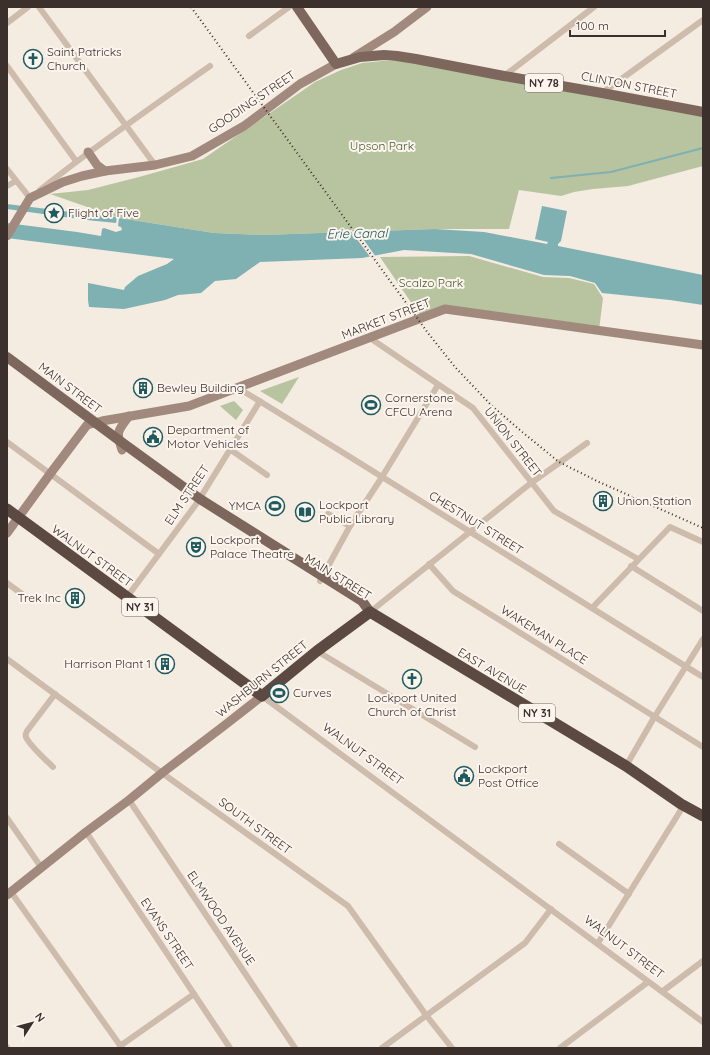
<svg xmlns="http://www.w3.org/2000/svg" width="710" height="1055" font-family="Quicksand,sans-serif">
<rect width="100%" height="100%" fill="#f4ebe1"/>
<!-- green -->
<g fill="#b8c4a0">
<path d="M382,61h22l299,52v53l-75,20 -35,3 -19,3 -13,4 -42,-6 -10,39h-74l-172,6 -49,-2 -95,-15 -69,-24 38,-4 51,-13 64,-18 112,-77 26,-12 21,-7z"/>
<path d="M469,256l74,21 26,1 25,6 9,14 -4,32 -154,-23 -24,10 -41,-60z"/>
<path d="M299,377l-17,27 -22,-13z"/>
<path d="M234,401l9,9 -7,10 -16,-14z"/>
</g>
<!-- water -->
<g fill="#7fb0b2">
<path d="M7,204l72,9v6l-72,-10z"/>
<path d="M542,206l25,5 -6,30 -3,3v2l145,29v30l-33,-5 -68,-7 -7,-10 -25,-7 -26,-1 -73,-21 -67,-4 -42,8 -102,4 -24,17 -21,2 -14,12 -23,2 -13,5 -41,9 -35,-2 -1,-7v-17l36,7 1,-3 13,-11 29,-12 7,-5 -167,-21v-15l70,9 24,4 1,-7 2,-1 12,4 6,-2 -1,-3 -3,-1 1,-8 95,15 49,2 172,-6 49,3 63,12 1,-2 -13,-3z"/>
<path d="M87,214l30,3 -1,6 -29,-3z"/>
</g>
<!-- pier -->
<path fill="#f4ebe1" d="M356,229l20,28 -5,1 -21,-28z"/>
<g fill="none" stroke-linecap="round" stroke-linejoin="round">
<!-- stream -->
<path stroke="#7fb0b2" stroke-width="2" d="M551,178l60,-6 92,-24"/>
<!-- canal -->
<path stroke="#7fb0b2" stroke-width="7" d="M71,214l25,3"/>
<!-- street -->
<g stroke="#cdbbac" stroke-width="6">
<path d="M39,7l116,158"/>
<path d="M7,23l21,-16"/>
<path d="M249,36l40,-29"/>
<path d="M7,66l69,95"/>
<path d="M504,76l90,-69"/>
<path d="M602,93l101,-73"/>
<path d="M7,169l23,29 3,-3"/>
<path d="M7,186l9,-5"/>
<path d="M40,190c55,-44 113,-84 170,-124"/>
<path d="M370,338l103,70 81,103 84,48"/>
<path d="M238,388c156,95 309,193 465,289"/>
<path d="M7,442l152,112"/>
<path d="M231,450l36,25"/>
<path d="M328,514l22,12"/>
<path d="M429,564l24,27 250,156"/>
<path d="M631,566l72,45"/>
<path d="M320,581l30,-55 32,-49 56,-92"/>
<path d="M7,583l15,11"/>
<path d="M127,597l70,-94 63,-102"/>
<path d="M592,608l78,-81 33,15"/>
<path d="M370,612l161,-129 56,-40"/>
<path d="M317,651l158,96"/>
<path d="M7,659l155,114 186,133 78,109 26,33"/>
<path d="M262,696l441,326"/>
<path d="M626,766l29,-50 48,-77"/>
<path d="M53,767c-6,-6 -24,-22 -27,-30 -1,-3 0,-3 1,-6l28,-37"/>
<path d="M129,800l166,248"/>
<path d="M7,818l34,49"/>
<path d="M86,832l144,216"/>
<path d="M559,844l70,50"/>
<path d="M11,892l111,156"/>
<path d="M598,943l86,-138"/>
<path d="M663,991l40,-30"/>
<path d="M120,1046l74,-52"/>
<path d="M7,1047v1"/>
<path d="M382,1048l143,-105 26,-34"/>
<path d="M560,1048l88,-66"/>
</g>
<!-- secondary -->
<g stroke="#a18a7d" stroke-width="9">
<path d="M354,57l40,-25 33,-25"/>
<path d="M88,152l9,13 8,6"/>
<path d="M7,236l23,-38 33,-16 19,-6 23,-5 50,-6 37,-9 52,-30 56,-42 36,-20"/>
<path d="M122,450c-6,-19 -5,-18 7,-34"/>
<path d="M7,533l43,-59 37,-49 15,-4 87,-15 256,-97 258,36"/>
<path d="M7,895l79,-63 43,-32 33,-27 63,-48 37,-29"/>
</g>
<!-- primary -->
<g stroke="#7d675c" stroke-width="10">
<path d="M297,7l39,57 24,-7 24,-2 13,1 19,3 88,17 98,17 101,19"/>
<path d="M7,357l113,84 80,58 162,102 8,11"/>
</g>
<!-- highway -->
<path stroke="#5c4a42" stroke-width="11" d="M7,509l255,187 55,-45 53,-39 256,154 55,38 22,12"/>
<!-- rail -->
<path stroke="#3b302b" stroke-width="2" stroke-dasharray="1 3" stroke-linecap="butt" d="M191,7l237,326 27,34 36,38 30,26 38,31 40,20 104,46"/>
</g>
<!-- icons -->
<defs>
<symbol id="church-ring" viewBox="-11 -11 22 22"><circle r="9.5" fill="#fbf5ee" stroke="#1f5a5e" stroke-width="1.5"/><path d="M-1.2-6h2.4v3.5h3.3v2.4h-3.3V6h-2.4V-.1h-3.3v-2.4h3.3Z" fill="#1f5a5e"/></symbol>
<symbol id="sight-ring" viewBox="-11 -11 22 22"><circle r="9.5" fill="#fbf5ee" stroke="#1f5a5e" stroke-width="1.5"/><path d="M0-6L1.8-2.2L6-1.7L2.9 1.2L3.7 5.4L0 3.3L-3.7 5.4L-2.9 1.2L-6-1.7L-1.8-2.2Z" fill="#1f5a5e"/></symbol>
<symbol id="building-ring" viewBox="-11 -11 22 22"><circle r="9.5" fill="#fbf5ee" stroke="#1f5a5e" stroke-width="1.5"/><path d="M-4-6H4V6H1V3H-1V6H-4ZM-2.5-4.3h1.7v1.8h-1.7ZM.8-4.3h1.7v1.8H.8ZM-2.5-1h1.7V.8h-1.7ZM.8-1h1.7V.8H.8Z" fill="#1f5a5e"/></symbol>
<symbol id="stadium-ring" viewBox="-11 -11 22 22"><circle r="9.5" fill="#fbf5ee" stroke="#1f5a5e" stroke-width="1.5"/><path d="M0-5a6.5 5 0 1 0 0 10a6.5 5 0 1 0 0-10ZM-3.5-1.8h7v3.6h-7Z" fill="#1f5a5e"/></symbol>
<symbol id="civic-ring" viewBox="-11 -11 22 22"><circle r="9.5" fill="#fbf5ee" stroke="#1f5a5e" stroke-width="1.5"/><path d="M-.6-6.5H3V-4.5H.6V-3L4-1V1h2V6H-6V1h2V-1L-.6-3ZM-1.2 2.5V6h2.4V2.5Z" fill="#1f5a5e"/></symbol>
<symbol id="library-ring" viewBox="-11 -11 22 22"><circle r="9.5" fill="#fbf5ee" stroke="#1f5a5e" stroke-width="1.5"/><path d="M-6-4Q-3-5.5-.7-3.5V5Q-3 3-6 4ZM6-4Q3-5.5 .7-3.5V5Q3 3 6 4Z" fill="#1f5a5e"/></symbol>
<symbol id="theatre-ring" viewBox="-11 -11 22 22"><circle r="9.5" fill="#fbf5ee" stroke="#1f5a5e" stroke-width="1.5"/><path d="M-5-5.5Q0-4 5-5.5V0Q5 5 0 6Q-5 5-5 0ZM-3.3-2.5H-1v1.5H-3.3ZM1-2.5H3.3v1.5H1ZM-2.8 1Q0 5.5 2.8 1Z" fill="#1f5a5e"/></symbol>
</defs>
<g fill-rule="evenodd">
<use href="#church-ring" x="22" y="48" width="22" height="22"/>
<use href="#sight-ring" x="43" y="202" width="22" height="22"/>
<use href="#building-ring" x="132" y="377" width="22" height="22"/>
<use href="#stadium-ring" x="360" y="394" width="22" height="22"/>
<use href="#civic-ring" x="142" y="426" width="22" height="22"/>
<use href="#building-ring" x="592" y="490" width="22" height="22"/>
<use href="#stadium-ring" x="264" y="495" width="22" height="22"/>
<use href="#library-ring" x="294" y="501" width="22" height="22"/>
<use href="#theatre-ring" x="185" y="536" width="22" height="22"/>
<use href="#building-ring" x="64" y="587" width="22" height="22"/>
<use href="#building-ring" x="154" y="653" width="22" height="22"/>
<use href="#church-ring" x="401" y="668" width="22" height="22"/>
<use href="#stadium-ring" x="268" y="682" width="22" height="22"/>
<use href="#civic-ring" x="453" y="765" width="22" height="22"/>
</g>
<g text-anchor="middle" stroke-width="4" stroke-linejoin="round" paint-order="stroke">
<!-- shield labels -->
<g fill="#fbf5ee" stroke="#756b66" stroke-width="1">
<rect x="525" y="74" width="38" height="18" rx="3"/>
<rect x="122" y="598" width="36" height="18" rx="3"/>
<rect x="519" y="704" width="36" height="18" rx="3"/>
</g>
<g font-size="11" font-weight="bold" fill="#3b302b">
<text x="544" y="87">NY 78</text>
<text x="140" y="611">NY 31</text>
<text x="537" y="717">NY 31</text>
</g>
<!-- poi labels -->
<g font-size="12" fill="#3b302b" stroke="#fbf5ee" text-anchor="start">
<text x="47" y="56">Saint Patricks<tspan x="47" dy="14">Church</tspan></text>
<text x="68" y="217">Flight of Five</text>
<text x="157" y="392">Bewley Building</text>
<text x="385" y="402">Cornerstone<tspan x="385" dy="14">CFCU Arena</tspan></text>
<text x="167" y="434">Department of<tspan x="167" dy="14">Motor Vehicles</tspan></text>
<text x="617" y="505">Union Station</text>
<text x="319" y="509">Lockport<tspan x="319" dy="14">Public Library</tspan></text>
<text x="261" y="510" text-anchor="end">YMCA</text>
<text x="210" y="544">Lockport<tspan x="210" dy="14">Palace Theatre</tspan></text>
<text x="61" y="602" text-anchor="end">Trek Inc</text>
<text x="151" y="668" text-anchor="end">Harrison Plant 1</text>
<text x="293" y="697">Curves</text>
<text x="412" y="702" text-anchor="middle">Lockport United<tspan x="412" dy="14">Church of Christ</tspan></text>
<text x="478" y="773">Lockport<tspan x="478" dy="14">Post Office</tspan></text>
</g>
<!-- street labels -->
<g font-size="12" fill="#3b302b" stroke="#fbf5ee">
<text transform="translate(629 85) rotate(11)" y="4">CLINTON STREET</text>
<text transform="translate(252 102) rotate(-34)" y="4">GOODING STREET</text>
<text transform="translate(386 319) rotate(-21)" y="4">MARKET STREET</text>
<text transform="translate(70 388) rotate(37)" y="4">MAIN STREET</text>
<text transform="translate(513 442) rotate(52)" y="4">UNION STREET</text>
<text transform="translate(187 495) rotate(-56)" y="4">ELM STREET</text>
<text transform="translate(476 523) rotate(32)" y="4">CHESTNUT STREET</text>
<text transform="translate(92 556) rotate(36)" y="4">WALNUT STREET</text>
<text transform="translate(338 577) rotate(32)" y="4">MAIN STREET</text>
<text transform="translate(544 635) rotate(32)" y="4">WAKEMAN PLACE</text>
<text transform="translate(492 671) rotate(31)" y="4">EAST AVENUE</text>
<text transform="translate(262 679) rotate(-39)" y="4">WASHBURN STREET</text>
<text transform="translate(363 754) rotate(36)" y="4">WALNUT STREET</text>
<text transform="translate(255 826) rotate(36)" y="4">SOUTH STREET</text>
<text transform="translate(221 918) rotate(56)" y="4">ELMWOOD AVENUE</text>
<text transform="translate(167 934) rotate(56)" y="4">EVANS STREET</text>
<text transform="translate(624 947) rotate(37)" y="4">WALNUT STREET</text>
</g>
<!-- park labels -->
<g font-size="12" fill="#4a5a2e" stroke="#fbf5ee">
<text x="382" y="150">Upson Park</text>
<text x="431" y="287">Scalzo Park</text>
</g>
<!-- water labels -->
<g font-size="13" font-style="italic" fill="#1f5a5e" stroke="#fbf5ee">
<text transform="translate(357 233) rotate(-1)" y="5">Erie Canal</text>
</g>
</g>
<!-- border -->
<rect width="710" height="1055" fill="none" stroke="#3b302b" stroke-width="16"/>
<!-- north arrow -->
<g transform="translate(32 1023) rotate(54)" stroke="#fbf5ee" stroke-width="3" paint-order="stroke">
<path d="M0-3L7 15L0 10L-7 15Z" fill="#3b302b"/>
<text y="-6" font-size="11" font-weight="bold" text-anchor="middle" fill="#3b302b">N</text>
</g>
<!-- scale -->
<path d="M570 30v6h95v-6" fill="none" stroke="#3b302b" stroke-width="2"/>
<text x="576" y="30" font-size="12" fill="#3b302b" stroke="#fbf5ee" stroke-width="3" paint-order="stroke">100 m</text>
</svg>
